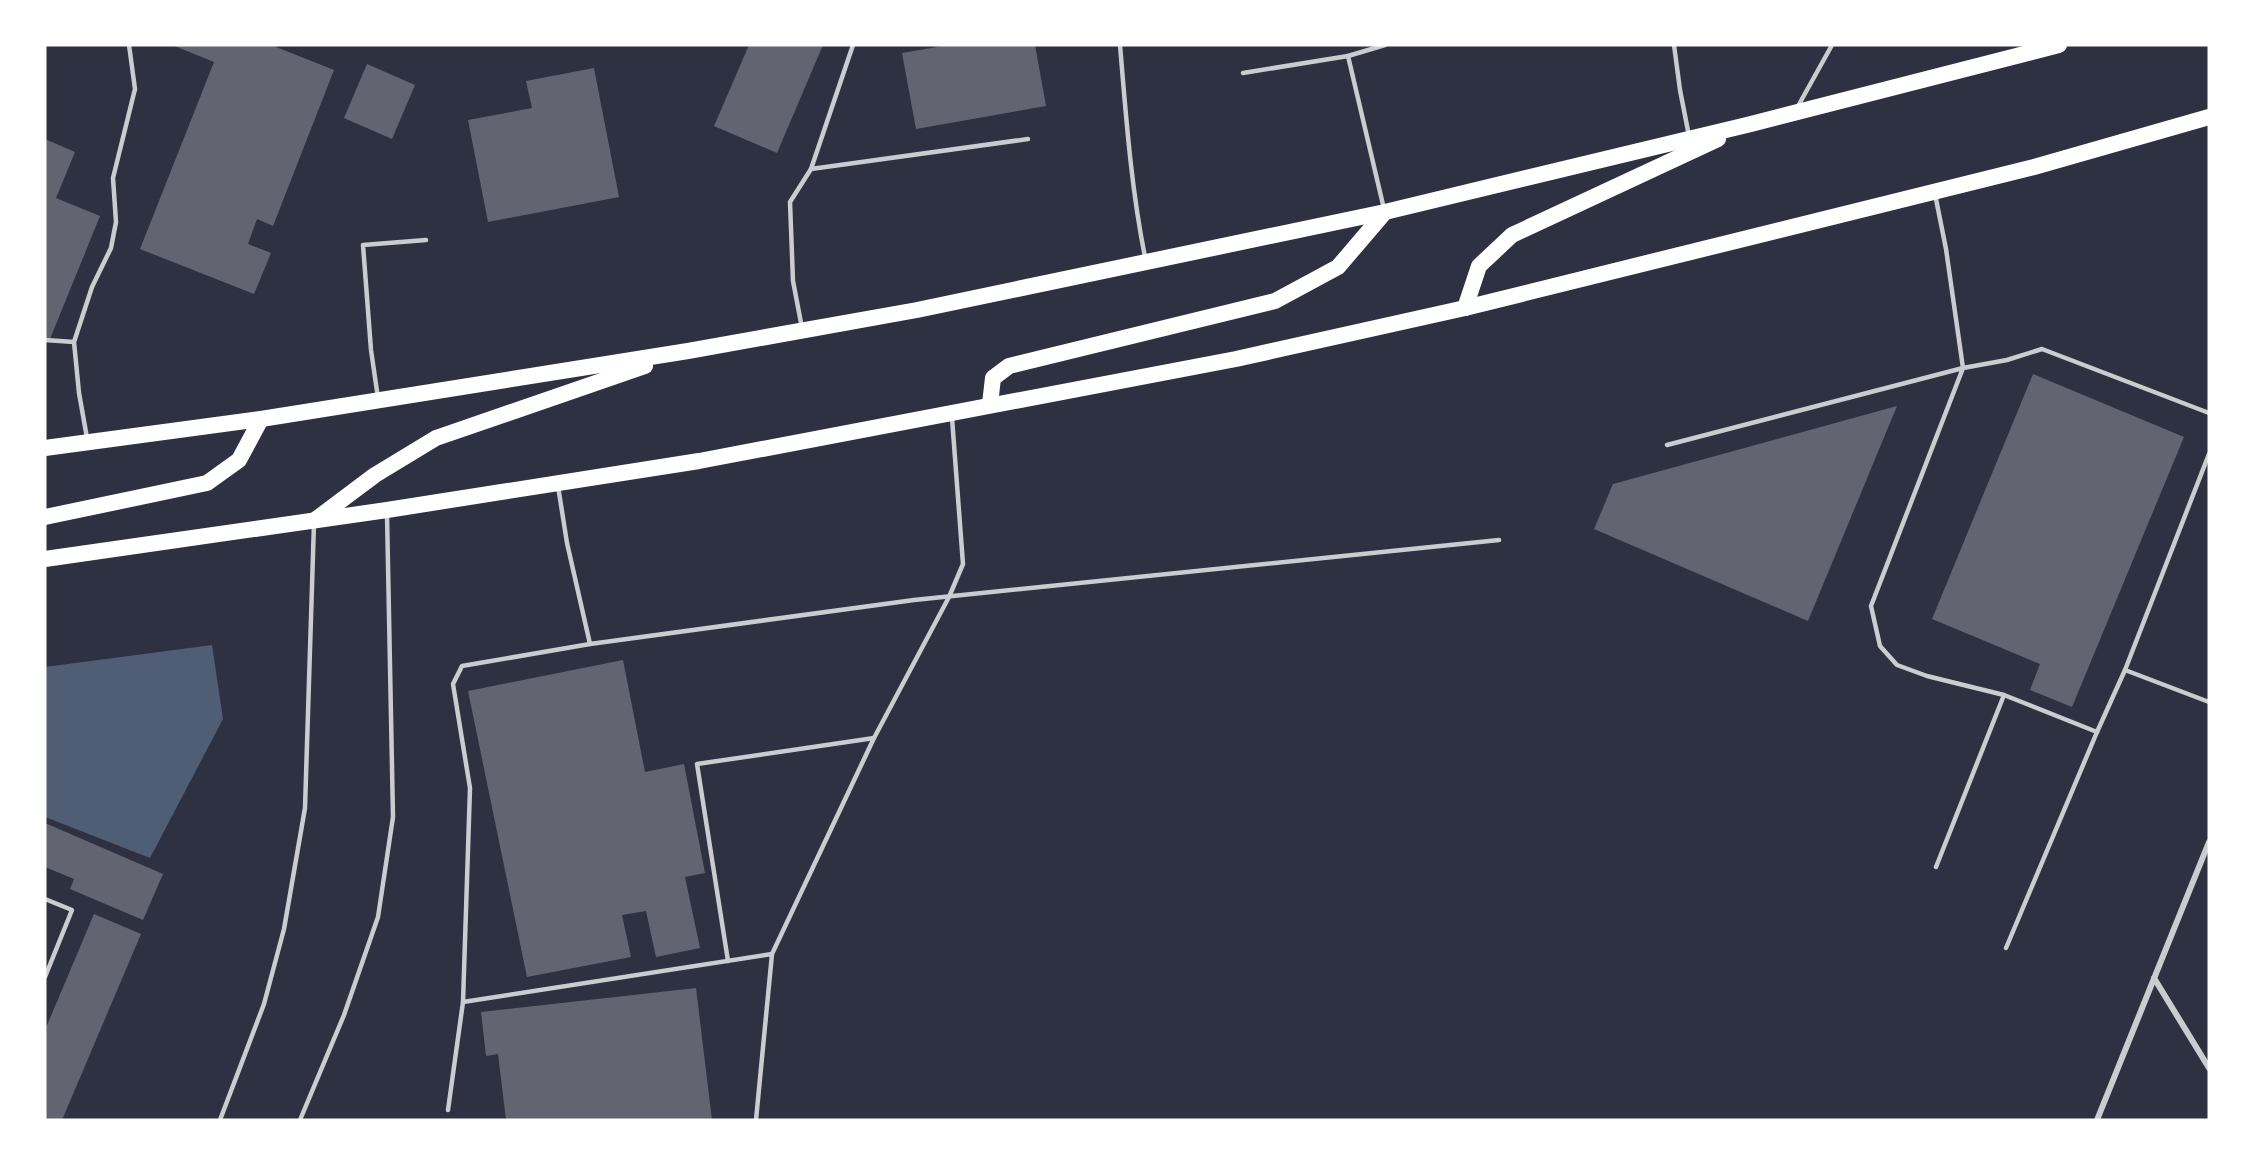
<svg xmlns="http://www.w3.org/2000/svg" width="2254" height="1165" font-family="'Exo 2',sans-serif">
<rect width="100%" height="100%" fill="#2d3142"/>
<!-- water -->
<path fill="#4f5d75" d="M212,645l11,74 -73,139 -105,-41v-150z"/>
<!-- building -->
<g fill="#626471">
<path d="M172,45h99l63,25 -61,156 -16,-7 -9,25 23,9 -17,41 -114,-45 74,-187z"/>
<path d="M749,45h74l-46,108 -63,-27z"/>
<path d="M948,45h87l11,61 -130,23 -14,-76z"/>
<path d="M367,64l48,21 -23,54 -48,-21z"/>
<path d="M594,68l25,129 -131,25 -20,-102 64,-12 -6,-27z"/>
<path d="M45,139l30,13 -19,46 44,18 -50,123 -5,-1z"/>
<path d="M2033,374l151,63 -112,270 -42,-17 10,-26 -108,-45z"/>
<path d="M1897,406l-89,215 -214,-92 19,-45z"/>
<path d="M623,660l22,112 39,-8 21,109 -20,4 15,71 -44,9 -10,-46 -24,4 9,42 -104,20 -59,-286z"/>
<path d="M45,823l118,51 -20,46 -73,-31 4,-10 -29,-12z"/>
<path d="M94,914l47,20 -79,186h-17v-90z"/>
<path d="M696,988l16,132h-206l-8,-66 -12,2 -5,-44z"/>
</g>
<g fill="none" stroke-linecap="round" stroke-linejoin="round">
<!-- service -->
<g stroke="#caccd0" stroke-width="4.5">
<path d="M1120,45c6,71 11,142 25,212"/>
<path d="M1674,45l6,45 9,46"/>
<path d="M1243,73l105,-17"/>
<path d="M1797,108l35,-63"/>
<path d="M811,169l217,-30"/>
<path d="M1935,194l11,55 17,119 44,-8 35,-11 167,64"/>
<path d="M1384,209l-36,-153 37,-11"/>
<path d="M802,328l-9,-47 -3,-79 21,-33 42,-124"/>
<path d="M45,340l29,2"/>
<path d="M378,398l-7,-48 -8,-105 63,-5"/>
<path d="M87,438l-8,-45 -5,-51 18,-55 19,-39 5,-26 -3,-44 22,-89 -6,-44"/>
<path d="M1667,445l296,-77 -92,238 9,40 17,19 30,11 77,19 93,37 28,-62"/>
<path d="M2209,454l-84,216 84,32"/>
<path d="M558,486l9,57 23,101 324,-44 585,-60"/>
<path d="M1936,867l68,-172"/>
<path d="M45,899l27,11 -27,67"/>
<path d="M2006,948l91,-216"/>
<path d="M728,961l-31,-197 177,-26"/>
<path d="M463,1002l7,-214 -17,-104 9,-18 128,-22"/>
<path d="M448,1110l15,-108 309,-48"/>
<path d="M220,1120l44,-116 20,-75 21,-121 9,-285"/>
<path d="M300,1120l44,-105 34,-98 15,-100 -6,-303"/>
<path d="M756,1120l16,-166 102,-216 75,-141 14,-33 -11,-146"/>
</g>
<!-- minor -->
<g stroke="#caccd0" stroke-width="6">
<path d="M2154,978l55,90"/>
<path d="M2097,1120l112,-278"/>
</g>
<!-- trunk -->
<g stroke="#fff" stroke-width="16">
<path d="M1465,308l14,-42 33,-31 206,-96"/>
<path d="M990,404l3,-26 16,-12 266,-65 63,-34 47,-55"/>
<path d="M45,448l216,-29 427,-68 229,-41 468,-98 366,-88 308,-79"/>
<path d="M45,517l162,-34 32,-23 22,-41"/>
<path d="M315,520l60,-45 61,-37 209,-72"/>
<path d="M45,559l342,-49 312,-49 537,-102 229,-51 569,-141 175,-50"/>
</g>
</g>
<!-- border -->
<rect width="2254" height="1165" fill="none" stroke="#ffffff" stroke-width="93"/>
</svg>
